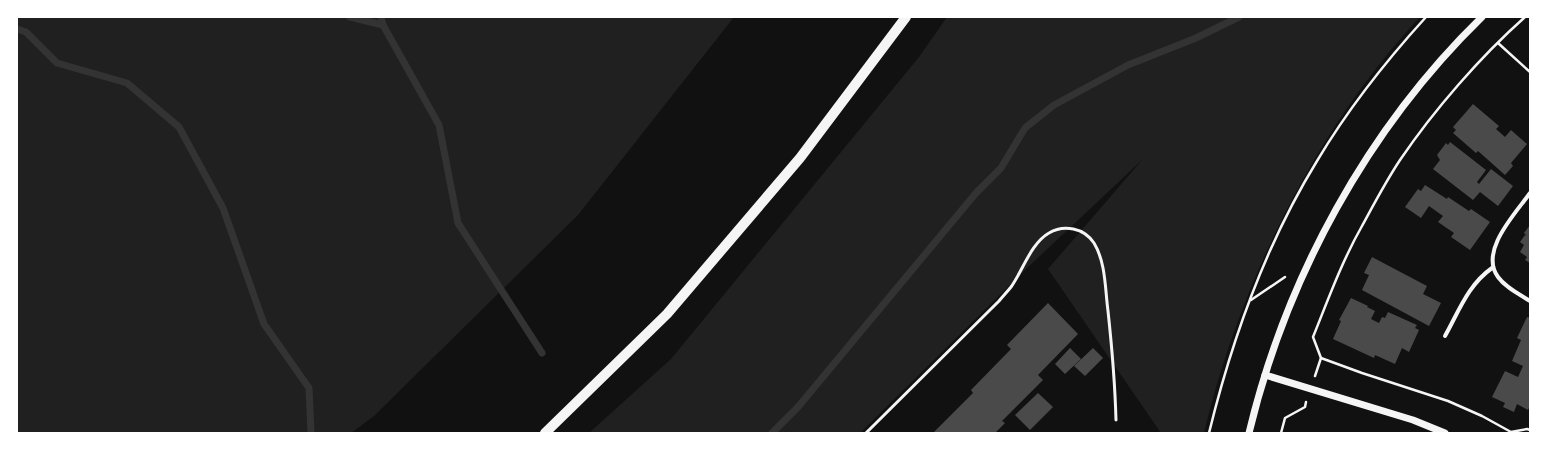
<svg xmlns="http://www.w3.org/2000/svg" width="1547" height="450" font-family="'Sofia Sans Condensed',sans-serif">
<rect width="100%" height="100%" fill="#111"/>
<!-- green -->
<g fill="#202020">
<path d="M17,17h717l-156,198 -204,201 -23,17h-334z"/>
<path d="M947,17h473c-104,111 -181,268 -216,416h-43l-113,-164 94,-109 -117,110 -165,163h-271l82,-74 248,-302z"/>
</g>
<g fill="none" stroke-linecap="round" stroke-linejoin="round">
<!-- stream -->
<g stroke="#333" stroke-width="7">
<path d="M350,17l33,8"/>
<path d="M381,17l2,8 56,100 19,98 84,130"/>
<path d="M17,29l9,3 31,31 70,20 52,44 44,81 41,116 45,64 2,45"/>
<path d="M772,433l26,-26 178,-214 25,-25 24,-40 29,-23 74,-40 68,-27 43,-21"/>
</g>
</g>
<!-- building -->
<g fill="#4a4a4a">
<path d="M1473,104l26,22 -3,3 9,8 6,-7 16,14 -16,19 2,3 -8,9 -27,-24 -2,2 -23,-20 3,-3 -3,-3z"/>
<path d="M1450,142l36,28 -9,12 2,2 12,-15 22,17 -15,20 -18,-14 -7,8 -40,-31 7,-9 -3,-5 9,-12 2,2z"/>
<path d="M1425,185l22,14 1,-2 21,14 2,-2 19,13 -20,28 -19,-13 3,-4 -16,-11 5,-6 -14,-10 -8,12 -16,-11 13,-18 3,2z"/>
<path d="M1530,225v38l-5,-3 2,-3 -7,-5 4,-7 -4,-3 5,-7 2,1 -3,-3z"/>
<path d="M1372,257l55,29 -4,8 18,9 -12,23 -67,-36 7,-15 -5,-2z"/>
<path d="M1351,298l17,8 -1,1 8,4 -4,8 8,4 3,-6 3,1 3,-6 29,13 -2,3 4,2 -10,22 -7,-4 -7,16 -20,-9 -1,3 -41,-19 8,-18 -2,-1z"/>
<path d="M1048,303l30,31 -40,41 5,5 -41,41 3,2 -10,10h-62l40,-40 -2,-3 40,-41 -4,-4z"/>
<path d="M1527,317l3,1v88l-2,4 -11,-6 -3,8 -11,-5 2,-4 -13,-6 13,-26 13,6 5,-11 -11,-5 9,-21 -4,-2z"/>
<path d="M1070,348l11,11 -16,15 -10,-10z"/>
<path d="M1093,348l10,10 -18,18 -11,-10z"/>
<path d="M1038,393l15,14 -23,23 -15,-15z"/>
</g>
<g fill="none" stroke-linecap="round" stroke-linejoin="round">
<!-- path -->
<g stroke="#f5f5f5" stroke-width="2.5">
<path d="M1498,43l32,29"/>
<path d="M1251,300l34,-23"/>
<path d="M1321,358l41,15 86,28 34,15 29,16 16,-3 3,1"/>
<path d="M1315,376l6,-18 -8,-21c15,-37 29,-76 49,-111 12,-22 24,-45 38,-66 34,-50 80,-103 125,-143"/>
<path d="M1209,433c23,-94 57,-189 108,-272 31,-52 68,-99 109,-144"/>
<path d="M1281,433l4,-15 20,-11 1,-5"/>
</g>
<!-- service -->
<path stroke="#f5f5f5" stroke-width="3" d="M866,433l133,-132c4,-5 8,-9 12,-14 11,-15 20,-44 38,-54 15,-9 35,-5 45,10 12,20 11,46 14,68 4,37 7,73 8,109"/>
<!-- minor -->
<g stroke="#f5f5f5" stroke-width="4">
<path d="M1530,193c-15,21 -51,58 -32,84 8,11 21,17 32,24"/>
<path d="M1445,336c14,-25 23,-51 47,-68"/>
</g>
<!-- tertiary -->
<g stroke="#f5f5f5" stroke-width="7">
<path d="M1265,375l148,45 32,13"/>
<path d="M1249,433c37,-155 118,-304 233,-416"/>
</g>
<!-- primary -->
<path stroke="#f5f5f5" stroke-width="10" d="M545,433l122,-119 133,-156 106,-141"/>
</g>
<!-- border -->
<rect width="1547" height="450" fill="none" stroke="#ffffff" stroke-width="36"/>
</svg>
